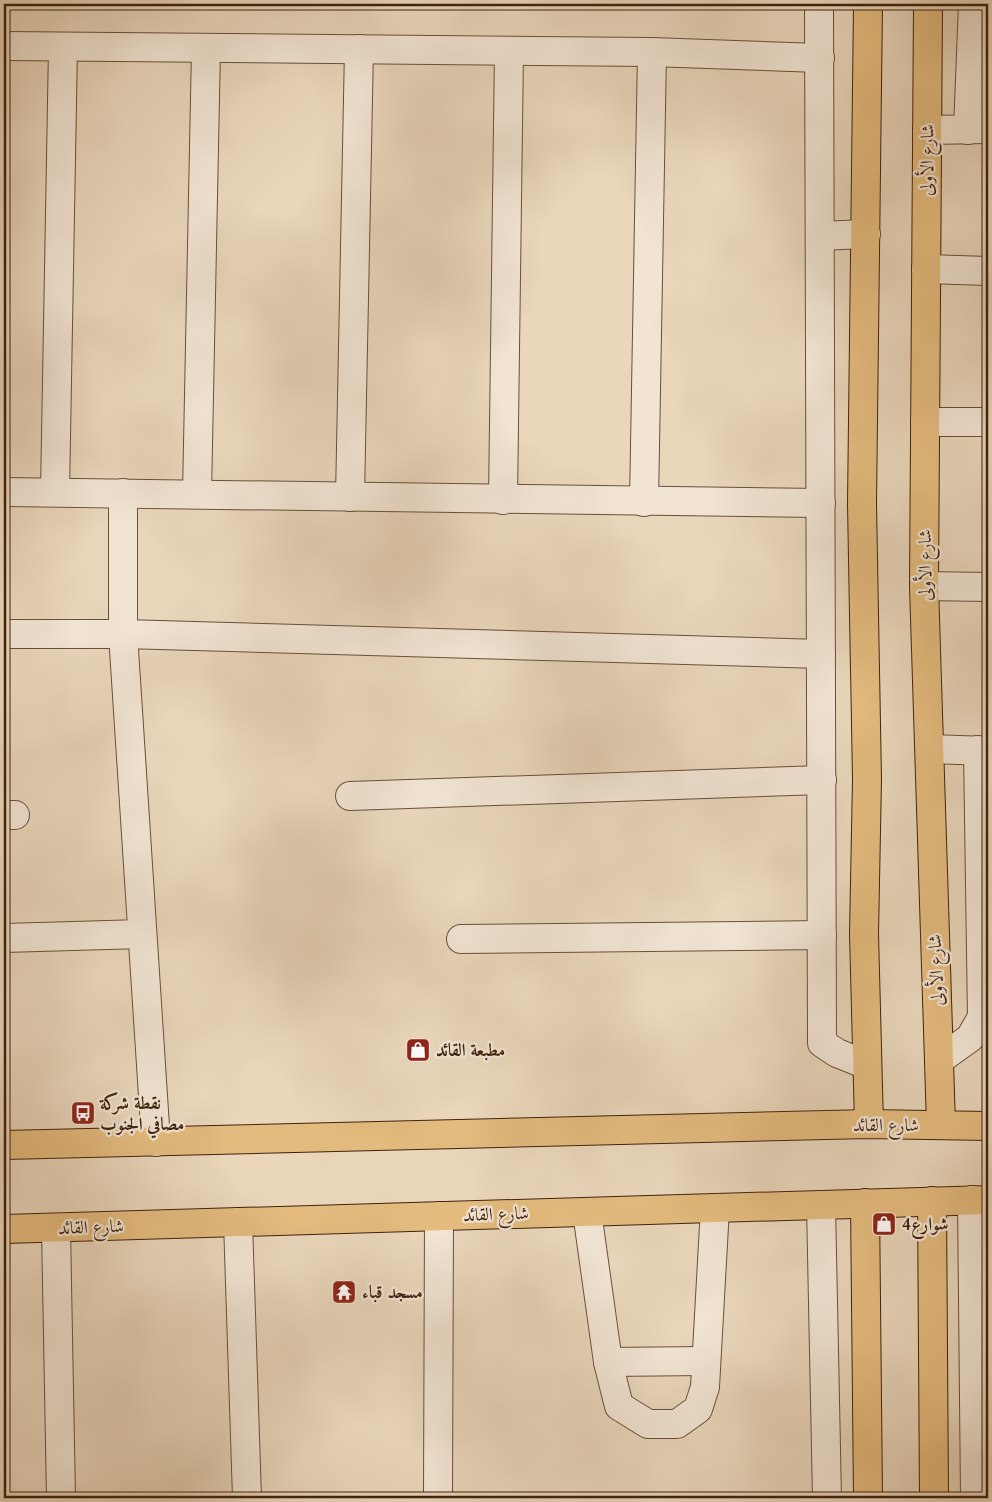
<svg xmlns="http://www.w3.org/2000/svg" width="992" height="1502" font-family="Cardo,Amiri,serif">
<rect width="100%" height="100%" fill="#e9d6bb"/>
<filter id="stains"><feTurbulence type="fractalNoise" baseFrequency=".004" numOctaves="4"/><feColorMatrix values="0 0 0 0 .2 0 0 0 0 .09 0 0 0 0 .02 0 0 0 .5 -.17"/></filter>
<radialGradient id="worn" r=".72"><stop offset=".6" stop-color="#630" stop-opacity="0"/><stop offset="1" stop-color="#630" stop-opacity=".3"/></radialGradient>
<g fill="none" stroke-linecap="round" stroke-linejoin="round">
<defs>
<g id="minor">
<path d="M819,4l3,1039 15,10 30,12"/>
<path d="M4,46l648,6 168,6"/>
<path d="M927,130l61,-1"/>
<path d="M968,130l5,-126"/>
<path d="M820,236l46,-2"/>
<path d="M926,269l62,2"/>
<path d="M925,422h63"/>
<path d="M4,492l817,11"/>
<path d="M55,492l8,-445"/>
<path d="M123,493v141l33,508"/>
<path d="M197,494l9,-446"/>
<path d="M350,497l9,-448"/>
<path d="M503,500l6,-449"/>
<path d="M644,502l8,-450"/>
<path d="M924,586l64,1"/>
<path d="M4,634h119l698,20"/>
<path d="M930,749l58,2"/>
<path d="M350,796l472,-16"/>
<path d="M4,815h11"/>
<path d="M4,938l138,-4"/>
<path d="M461,939l361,-4"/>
<path d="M939,1060l31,-22 12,-21 -4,-267"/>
<path d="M972,1200l3,298"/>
<path d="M821,1205l6,293"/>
<path d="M587,1212l21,150 11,44 29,18h29l21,-15 7,-22 10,-179"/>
<path d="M238,1222l9,276"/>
<path d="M56,1228l5,270"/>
<path d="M608,1362l97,-1"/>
<path d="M438,1498l1,-282"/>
</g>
<g id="major">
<path d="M868,4l-6,500 5,275 -3,155 5,190"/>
<path d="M928,4l-4,582 17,539"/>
<path d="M4,1145l865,-21 119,2"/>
<path d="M932,1201l2,297"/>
<path d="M865,1203l3,295"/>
<path d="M4,1229l984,-29"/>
</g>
</defs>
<!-- minor casing -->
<use href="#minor" stroke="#6a4f38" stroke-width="30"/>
<!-- major casing -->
<use href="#major" stroke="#40220d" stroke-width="30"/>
<!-- minor -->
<use href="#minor" stroke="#f1e4d3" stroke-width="28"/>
<!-- major -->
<use href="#major" stroke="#e4bb7e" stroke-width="28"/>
</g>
<!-- icons -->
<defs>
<symbol id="shop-square" viewBox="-11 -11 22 22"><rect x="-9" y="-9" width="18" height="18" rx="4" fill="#8f2418" stroke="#f1e4d3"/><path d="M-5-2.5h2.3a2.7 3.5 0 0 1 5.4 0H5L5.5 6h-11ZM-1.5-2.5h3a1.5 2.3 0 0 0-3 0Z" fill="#fff"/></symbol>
<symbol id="bus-square" viewBox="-11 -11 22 22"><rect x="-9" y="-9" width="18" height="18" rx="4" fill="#8f2418" stroke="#f1e4d3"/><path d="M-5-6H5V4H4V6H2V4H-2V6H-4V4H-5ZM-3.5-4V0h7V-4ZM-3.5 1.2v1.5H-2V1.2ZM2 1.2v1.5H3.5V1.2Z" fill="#fff"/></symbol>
<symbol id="temple-square" viewBox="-11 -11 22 22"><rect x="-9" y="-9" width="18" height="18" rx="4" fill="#8f2418" stroke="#f1e4d3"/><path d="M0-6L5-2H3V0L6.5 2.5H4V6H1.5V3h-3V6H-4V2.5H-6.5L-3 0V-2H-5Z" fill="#fff"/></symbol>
</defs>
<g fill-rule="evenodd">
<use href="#shop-square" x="404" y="1036" width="28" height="28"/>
<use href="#bus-square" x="69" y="1099" width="28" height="28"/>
<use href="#shop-square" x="870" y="1210" width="28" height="28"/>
<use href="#temple-square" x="330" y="1278" width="28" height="28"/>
</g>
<g text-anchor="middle" stroke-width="4.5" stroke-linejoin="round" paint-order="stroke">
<!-- street labels -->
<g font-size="18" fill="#40220d" stroke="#f1e4d3">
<text transform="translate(927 160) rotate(-89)" y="6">شارع الأولى</text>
<text transform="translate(925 565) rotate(-90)" y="6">شارع الأولى</text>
<text transform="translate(936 970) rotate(-92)" y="6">شارع الأولى</text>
<text x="886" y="1131">شارع القائد</text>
<text transform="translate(496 1214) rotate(-2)" y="6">شارع القائد</text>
<text transform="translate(91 1227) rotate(-2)" y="6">شارع القائد</text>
</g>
<!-- poi labels -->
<g font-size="18" font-weight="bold" fill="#40220d" stroke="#f1e4d3" text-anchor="start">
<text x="436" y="1056">مطبعة القائد</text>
<text x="100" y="1109">نقطة شركة<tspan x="100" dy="21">مصافي الجنوب</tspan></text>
<text x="902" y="1230">4شوارع</text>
<text x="362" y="1298">مسجد قباء</text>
</g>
</g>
<!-- margin -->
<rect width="992" height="1502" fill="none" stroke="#e9d6bb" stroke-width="20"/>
<rect x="5" y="5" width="982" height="1492" fill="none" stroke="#40220d" stroke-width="2.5"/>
<rect x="10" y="10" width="972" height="1482" fill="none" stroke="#40220d"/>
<rect width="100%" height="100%" filter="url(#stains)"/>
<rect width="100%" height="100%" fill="url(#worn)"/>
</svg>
